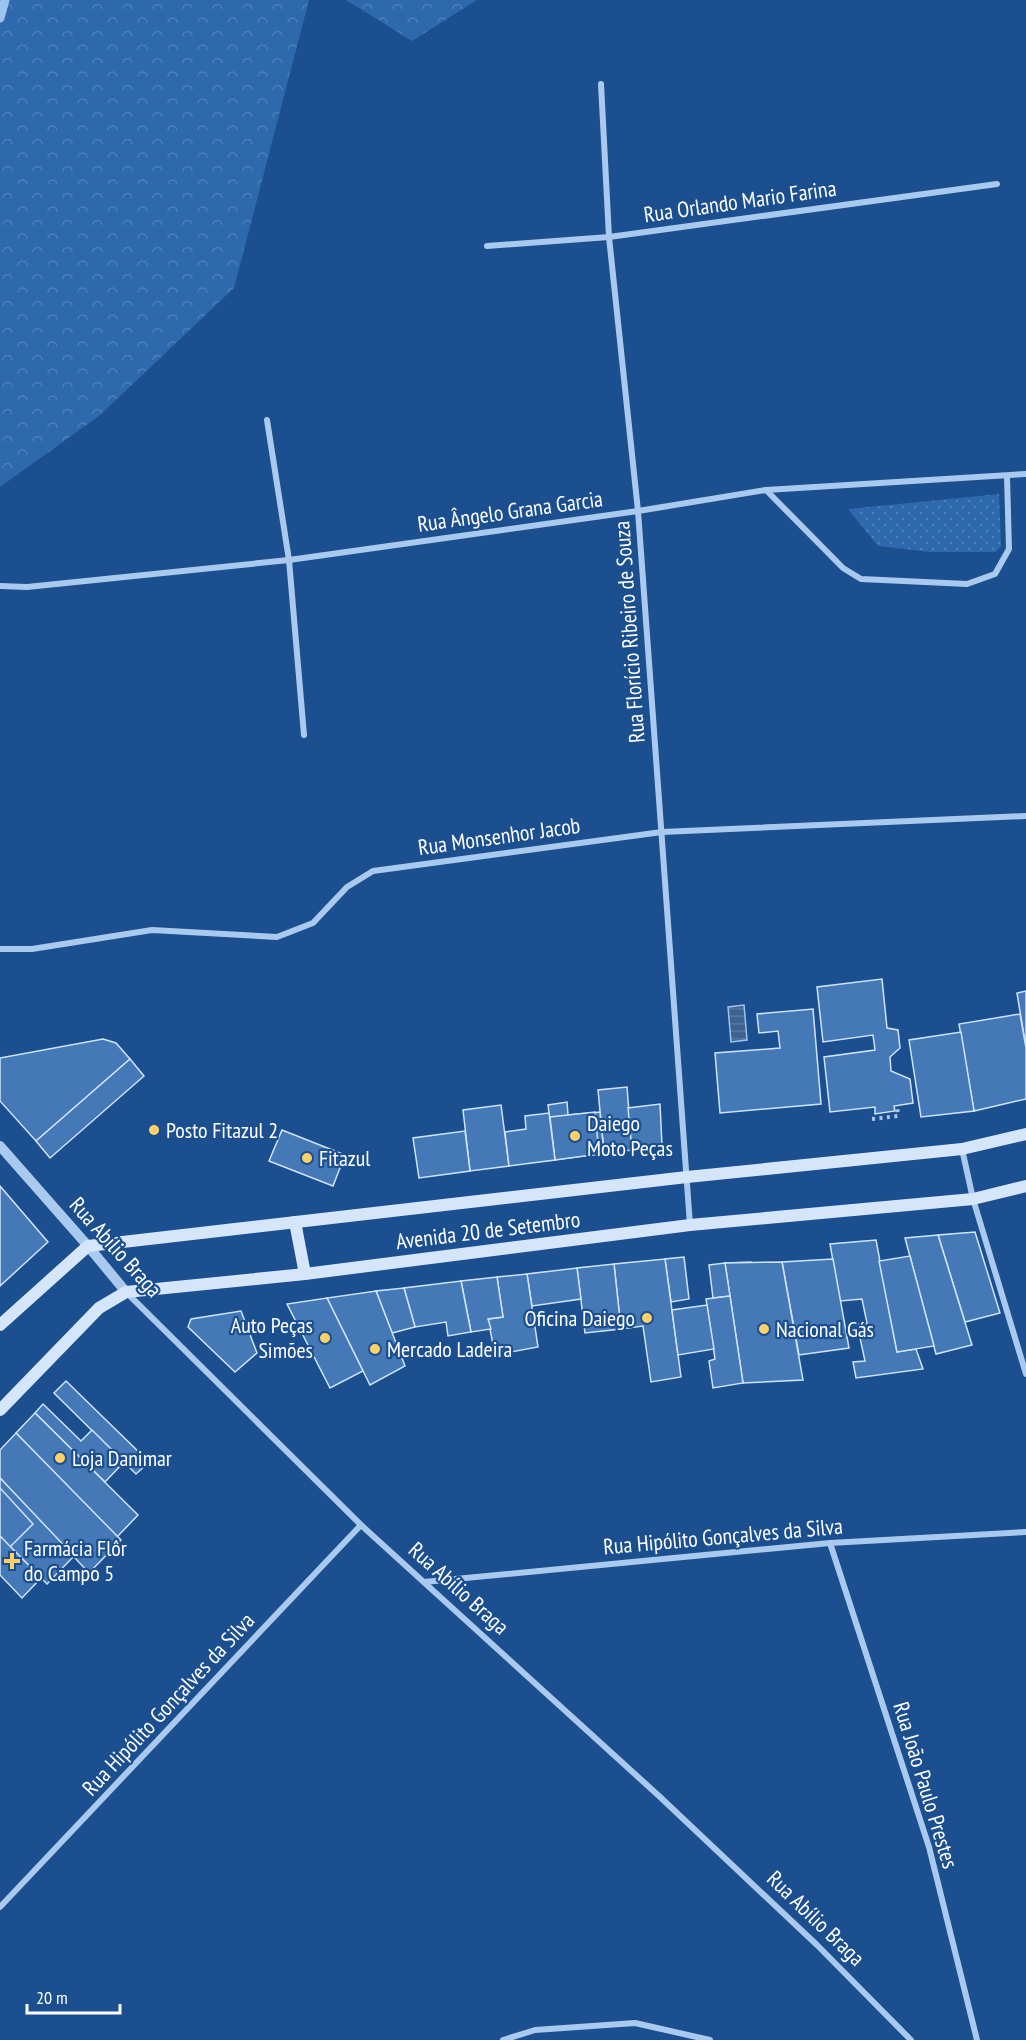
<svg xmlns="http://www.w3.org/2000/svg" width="1026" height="2040" font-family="'PT Sans Narrow',sans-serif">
<defs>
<pattern id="forest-crowns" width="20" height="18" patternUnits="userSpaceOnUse" patternTransform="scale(1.5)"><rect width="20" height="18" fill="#2e69ad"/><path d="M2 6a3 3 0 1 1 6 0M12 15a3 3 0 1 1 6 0" fill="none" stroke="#4d80b9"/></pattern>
<pattern id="park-dots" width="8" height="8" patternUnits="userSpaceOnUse" patternTransform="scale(1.5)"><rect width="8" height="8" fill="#2e69ad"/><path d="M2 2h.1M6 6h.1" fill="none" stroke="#4d80b9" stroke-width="1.8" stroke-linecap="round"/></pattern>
<pattern id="water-rules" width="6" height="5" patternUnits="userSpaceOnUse" patternTransform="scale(1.5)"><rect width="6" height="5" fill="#3c6290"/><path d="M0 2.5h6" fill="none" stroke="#597aa1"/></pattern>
</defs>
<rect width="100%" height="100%" fill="#1b4f8f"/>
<!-- forest -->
<g fill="url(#forest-crowns)">
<path d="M0,0h309l-75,288 -135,128 -99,71z"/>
<path d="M346,0h131l-65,41z"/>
</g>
<!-- park -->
<path fill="url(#park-dots)" d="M999,494l2,52 -5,6h-66l-52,-6 -30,-37z"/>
<!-- water -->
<path fill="url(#water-rules)" stroke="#9cc4f0" stroke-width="1.5" d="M744,1005l3,35 -16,2 -3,-35z"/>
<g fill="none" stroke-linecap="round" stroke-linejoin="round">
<!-- stream -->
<path stroke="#9cc4f0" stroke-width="9" d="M0,18l5,-18"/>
</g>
<!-- building -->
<g fill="#4478b7" stroke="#cfe3fa" stroke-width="1.5">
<path d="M882,979l5,49 11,2 2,18 -10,9 1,14 19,8 3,24 -19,3 1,5 -20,3v-7l-45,5 -6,-55 51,-7 -2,-15 -50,7 -6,-55z"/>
<path d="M1026,991v57l-9,-55z"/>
<path d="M813,1009l8,95 -101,9 -5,-60 65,-5 -2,-17 -19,2 -2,-19z"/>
<path d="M1020,1014l6,34v51l-52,12 -15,-87z"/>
<path d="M961,1032l13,79 -53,6 -12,-77z"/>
<path d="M103,1039l13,4 14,16 -94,82 -36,-40v-43z"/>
<path d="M130,1059l14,17 -94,82 -14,-17z"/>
<path d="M627,1087l5,63 -28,3 -6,-63z"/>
<path d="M567,1102l1,13 32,-3 4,41 -49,7 -7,-55z"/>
<path d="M660,1104l2,42 -30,4 -4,-42z"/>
<path d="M501,1105l8,61 -39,5 -7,-61z"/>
<path d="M595,1112l4,42 -44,6 -5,-43z"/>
<path d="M549,1113l6,47 -46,6 -4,-34 21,-3 -1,-13z"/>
<path d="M282,1130l63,25 -12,31 -64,-25z"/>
<path d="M465,1131l5,40 -51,7 -6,-40z"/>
<path d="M0,1186l48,56 -48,44z"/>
<path d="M975,1232l25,81 -35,9 -27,-87z"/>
<path d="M938,1235l34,110 -36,9 -31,-116z"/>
<path d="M876,1240l21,112 19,-3 7,20 -67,9 -3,-16 12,-1 -8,-37 10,-1 -5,-24 -22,2 -10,-57z"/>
<path d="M910,1256l24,90 -37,6 -18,-91z"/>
<path d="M684,1257l5,42 -18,3 -6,-43z"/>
<path d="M665,1259l16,118 -30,5 -8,-56 -22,3 -7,-65z"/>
<path d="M833,1259l16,89 -50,7 -17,-93z"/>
<path d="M751,1262l5,39 -25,2 -6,-40z"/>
<path d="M782,1262l21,118 -60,3 -18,-120z"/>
<path d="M725,1263l5,33 -17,2 -4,-33z"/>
<path d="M614,1264l7,65 -36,4 -8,-65z"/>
<path d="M577,1268l4,31 -49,7 -5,-32z"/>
<path d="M527,1274l11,73 -43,8 -7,-36 15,-2 -6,-40z"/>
<path d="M497,1277l6,40 -15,2 3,10 -20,3 -10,-51z"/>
<path d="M461,1281l10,51 -23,4 -2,-14 -31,5 -11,-39z"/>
<path d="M404,1288l11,39 -23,6 -16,-42z"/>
<path d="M376,1291l29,75 -35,19 -43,-87z"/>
<path d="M730,1296l13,87 -30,5 -4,-27 6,-2 -9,-60z"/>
<path d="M327,1298l36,73 -33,17 -43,-84z"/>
<path d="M707,1305l7,44 -36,6 -6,-45z"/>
<path d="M241,1311l16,42 -22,19 -47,-45 3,-8z"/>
<path d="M66,1381l83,81 -13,12 -82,-81z"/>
<path d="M43,1404l38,37 11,-11 32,32 -19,20 -70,-69z"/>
<path d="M35,1413l103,102 -21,22 -101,-104z"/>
<path d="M16,1433l105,107 -32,33 -89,-95v-28z"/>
<path d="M0,1478l74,78 -27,28 -47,-48z"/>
<path d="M0,1488l33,36 -23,23 -10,-11z"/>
<path d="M0,1536l41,42 -19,20 -22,-23z"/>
</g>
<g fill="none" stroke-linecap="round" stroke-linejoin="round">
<!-- path -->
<path stroke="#a9c9ee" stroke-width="4" stroke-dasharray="3 4.5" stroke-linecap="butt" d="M872,1119l26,-3 -1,-11"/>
<!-- minor -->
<g stroke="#a9c9ee" stroke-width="6">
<path d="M601,84l8,153 29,274 52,714"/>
<path d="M487,246l122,-9 388,-53"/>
<path d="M267,420l22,140 15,175"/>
<path d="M766,490l77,78 18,11 106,5 28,-10 14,-25 -2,-73"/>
<path d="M0,586l27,1 262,-27 349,-49 128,-21 260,-16"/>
<path d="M0,949h32l120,-19 125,7 36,-14 34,-36 26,-16 289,-39 364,-16"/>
<path d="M962,1149l11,50 53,175"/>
<path d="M127,1293l234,232 298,271 158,149 94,95"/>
<path d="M830,1543l99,304 48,193"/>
<path d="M424,1582l406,-39 196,-11"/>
<path d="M0,1907l361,-382"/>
<path d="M503,2040l32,-10 100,-7 75,17"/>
</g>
<!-- tertiary -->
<path stroke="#a9c9ee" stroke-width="10" d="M0,1146l88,100 38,46"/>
<!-- secondary -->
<g stroke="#d6e6fa" stroke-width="12">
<path d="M295,1222l10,52"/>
<path d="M0,1325l88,-79 599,-69 275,-28 64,-15"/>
<path d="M0,1410l99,-102 27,-16 179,-18 385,-49 283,-26 53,-13"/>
</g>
</g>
<!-- markers -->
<g fill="#ffd166" stroke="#1b4f8f" stroke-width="2">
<circle cx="154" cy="1130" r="6"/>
<circle cx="575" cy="1136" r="6"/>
<circle cx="307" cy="1158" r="6"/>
<circle cx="647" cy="1318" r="6"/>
<circle cx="764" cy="1329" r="6"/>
<circle cx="325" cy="1338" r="6"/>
<circle cx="375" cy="1349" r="6"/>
<circle cx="60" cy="1458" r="6"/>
<path d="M9 1552h6v6h6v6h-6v6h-6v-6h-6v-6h6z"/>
</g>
<g text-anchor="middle" stroke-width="4.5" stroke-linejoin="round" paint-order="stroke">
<!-- street labels -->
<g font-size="22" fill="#fff" stroke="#1b4f8f">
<text transform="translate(740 201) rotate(-8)" y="8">Rua Orlando Mario Farina</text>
<text transform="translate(510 511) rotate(-8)" y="8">Rua Ângelo Grana Garcia</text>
<text transform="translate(629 632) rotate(-94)" y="8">Rua Florício Ribeiro de Souza</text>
<text transform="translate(499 836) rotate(-8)" y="8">Rua Monsenhor Jacob</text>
<text transform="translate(488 1230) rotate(-7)" y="8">Avenida 20 de Setembro</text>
<text transform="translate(116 1247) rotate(48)" y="8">Rua Abílio Braga</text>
<text transform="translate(723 1536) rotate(-5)" y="8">Rua Hipólito Gonçalves da Silva</text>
<text transform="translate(459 1588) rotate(42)" y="8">Rua Abílio Braga</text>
<text transform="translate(168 1704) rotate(-47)" y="8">Rua Hipólito Gonçalves da Silva</text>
<text transform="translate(926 1785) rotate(73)" y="8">Rua João Paulo Prestes</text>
<text transform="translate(816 1918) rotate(44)" y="8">Rua Abílio Braga</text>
</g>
<!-- poi labels -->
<g font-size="22" fill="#fff" stroke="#1b4f8f" text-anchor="start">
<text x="587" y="1131">Daiego<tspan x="587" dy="25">Moto Peças</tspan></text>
<text x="166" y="1138">Posto Fitazul 2</text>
<text x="319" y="1166">Fitazul</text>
<text x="635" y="1326" text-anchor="end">Oficina Daiego</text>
<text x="313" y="1333" text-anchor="end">Auto Peças<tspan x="313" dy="25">Simões</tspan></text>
<text x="776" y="1337">Nacional Gás</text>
<text x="387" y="1357">Mercado Ladeira</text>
<text x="72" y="1466">Loja Danimar</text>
<text x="24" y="1556">Farmácia Flôr<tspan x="24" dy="25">do Campo 5</tspan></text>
</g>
</g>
<!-- scale -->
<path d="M27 2004v9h93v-9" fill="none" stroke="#ffffff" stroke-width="3"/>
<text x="36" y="2004" font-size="18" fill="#ffffff" stroke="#1b4f8f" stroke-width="4.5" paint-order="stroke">20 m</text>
</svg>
